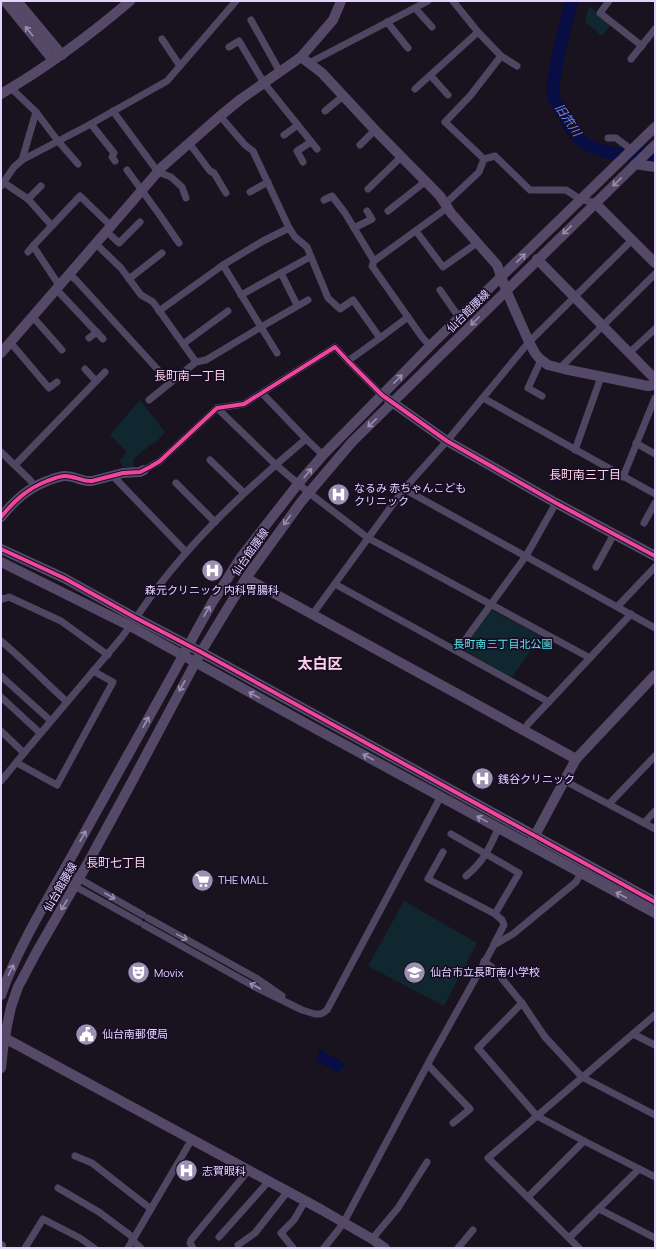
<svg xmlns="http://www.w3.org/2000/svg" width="656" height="1249" font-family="Manrope,'Noto Sans JP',sans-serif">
<rect width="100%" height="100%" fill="#191320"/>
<!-- green -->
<g fill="#11272f">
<path d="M589,6l22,19 -9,11 -17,-14z"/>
<path d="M140,400l25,32 -8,9 -7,4 -14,12 -2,2 -1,9 -10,-1 -3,-6 4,-5 2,-5 -16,-16z"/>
<path d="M493,611l48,25 -29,41 -47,-26 -1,-3 25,-36z"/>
<path d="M404,901l73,42 -33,63 -76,-40z"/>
</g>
<!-- water -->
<path fill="#080e43" d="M320,1050l25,13 -6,10 -24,-13z"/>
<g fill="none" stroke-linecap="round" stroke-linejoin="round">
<!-- river -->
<path stroke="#080e43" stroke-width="13" d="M572,1c-6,22 -12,43 -16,65 -2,11 -4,20 -2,31 2,8 9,16 13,24 4,6 7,12 12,17 19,19 51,16 76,17"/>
<!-- street -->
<g stroke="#4f4762" stroke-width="7">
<path d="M453,1l25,31 23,24 16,10"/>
<path d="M609,1l-9,12 42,33"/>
<path d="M415,8l17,19"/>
<path d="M251,20l29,52"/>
<path d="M387,22l21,26"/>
<path d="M162,39l18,27"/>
<path d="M229,47l10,-6 25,42 53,66"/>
<path d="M631,59l24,-30"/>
<path d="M309,63l119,-62"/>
<path d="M431,76l17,19"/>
<path d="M11,88l25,24 22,29 20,23"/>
<path d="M415,89l63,-57"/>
<path d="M113,111l45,61 13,5 11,10 4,11"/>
<path d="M325,111l18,-15"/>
<path d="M220,116l25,29 8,6 36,77 6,9 12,10 21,51 12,11 13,-9 27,38 -32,23"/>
<path d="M91,124l23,29 -2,4 3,4"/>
<path d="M284,135l14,-10"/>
<path d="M608,138h8l16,12"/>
<path d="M189,143l21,28 4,2 12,20"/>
<path d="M360,145l15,-15"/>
<path d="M484,159l-39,-37 25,-26 31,-40"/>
<path d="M22,160l14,-48"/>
<path d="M303,162l-6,-11 14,-9"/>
<path d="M127,170l32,44 20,29"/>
<path d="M3,182l25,17 24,27"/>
<path d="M1,186l13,-19 8,-7 65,-34 80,-45 69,-80"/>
<path d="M368,189l33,-32"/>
<path d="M250,192l18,-10"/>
<path d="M28,199l13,-13"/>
<path d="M324,200l8,-4 13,17 29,48"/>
<path d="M445,204l34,-32 5,-13 11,-3 35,34h36l14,9 15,4"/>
<path d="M388,211l38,-30"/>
<path d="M354,228l18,-9 -5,-8"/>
<path d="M106,231l13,12 21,-21"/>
<path d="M416,231l27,36 34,-24"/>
<path d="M95,243l26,25 20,27 12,7 43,60"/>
<path d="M28,252l5,-6"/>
<path d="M281,273l16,32"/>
<path d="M69,274l7,6 94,103"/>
<path d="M129,279l33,-26"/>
<path d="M59,285l-26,-39 47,-50 31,30"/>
<path d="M56,289l47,50"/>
<path d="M440,290l16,23 5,5"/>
<path d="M241,295l69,-38"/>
<path d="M159,311l64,-46 40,-24 26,-13"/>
<path d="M32,316l30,34"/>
<path d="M89,338l8,-6"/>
<path d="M380,338l28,-21"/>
<path d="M10,342l39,46 8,-6"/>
<path d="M183,344l45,-33"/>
<path d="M430,346l-8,-9 -50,-71 2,-5 73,-53"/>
<path d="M277,353l-16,-26 47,-27"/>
<path d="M629,353l26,-24"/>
<path d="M541,360l-13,28 14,8"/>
<path d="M560,368l95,-94"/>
<path d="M85,369l11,12"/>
<path d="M262,393l44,46 17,16"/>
<path d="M483,398l172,96"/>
<path d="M149,400l47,-38 10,-2 55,-33 -38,-62"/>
<path d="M217,408l59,57 32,27 60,46 222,120"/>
<path d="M636,443l19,11"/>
<path d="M575,450l26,-73"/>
<path d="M1,452l28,27 6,7"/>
<path d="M210,460l34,33"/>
<path d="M15,465l90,-93"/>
<path d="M144,470l16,-9 57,-53 27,-4 91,-57 13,14 34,34"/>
<path d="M112,475l74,77"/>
<path d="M623,477l32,-79"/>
<path d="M176,483l39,39"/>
<path d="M404,489l251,139"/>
<path d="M644,523l11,-20"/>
<path d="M596,567l18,-33"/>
<path d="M335,584l214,118"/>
<path d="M1,598l2,1 6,-2 52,24 47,34"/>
<path d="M618,606l37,-39"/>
<path d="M312,615l92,-126 43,-48 82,-99 103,-102"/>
<path d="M136,618c45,-69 107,-126 170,-179"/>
<path d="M1,641c23,19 44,41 66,61"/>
<path d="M457,651l69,-95 30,-53"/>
<path d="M1,676l50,45"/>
<path d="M1,697l39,36"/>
<path d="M1,731l23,22"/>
<path d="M524,731l4,-7 103,-110"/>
<path d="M17,763l40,22 56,-103 -20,-11"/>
<path d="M1,781l23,-28 98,-116 8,-11"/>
<path d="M565,781l90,48"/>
<path d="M609,804l46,-48"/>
<path d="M644,823l11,-12"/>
<path d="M443,852l-15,27 67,35 24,-41 -68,-39"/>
<path d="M64,870l79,45"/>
<path d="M466,876c18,-15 23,-27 32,-47"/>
<path d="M60,878l79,44"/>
<path d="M148,918l108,60 26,18"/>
<path d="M144,925l111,62 47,23 13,4h5l3,-1 4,-3 114,-214"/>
<path d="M494,944l10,-19 -2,-5 -7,-6"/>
<path d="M484,961l10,8 28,34 23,34 37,40 73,38"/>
<path d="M522,1003l-44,45 59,68 47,25 71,36"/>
<path d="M633,1034l22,11"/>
<path d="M428,1065l42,44 -17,14"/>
<path d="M75,1156l17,7 59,46"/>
<path d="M58,1188l41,24 35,26"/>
<path d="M528,1197l56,-56"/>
<path d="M599,1209l56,29"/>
<path d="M219,1237l50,-56"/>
<path d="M569,1238l70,-69"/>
<path d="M372,1239l26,-31 29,-46"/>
<path d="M132,1240l9,8"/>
<path d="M238,1245l17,-12 33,-42"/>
<path d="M25,1248l18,-29 37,19 14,10"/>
<path d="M128,1248l64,-109"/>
<path d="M193,1248l-3,-5 1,-3 52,-63 5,-7"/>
<path d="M293,1248l-12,-15 13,-13 11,-19"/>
<path d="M324,1248l15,-19 5,-7 87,-164 63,-113 19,-11 63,-52 5,-9"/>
<path d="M458,1248l15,-18"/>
<path d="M579,1248l-91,-90 167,-143"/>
</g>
<!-- secondary -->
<g stroke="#544a67" stroke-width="10">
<path d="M5,1l48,59"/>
<path d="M17,1l45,54"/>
<path d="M301,57l21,16 53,57 65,66 11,17 46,52 9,25 23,52 6,11 4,5 9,7 16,4 84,17 7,-1"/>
<path d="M1,94c46,-27 88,-58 129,-93"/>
<path d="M635,164l20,3"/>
<path d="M595,203l60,60"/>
<path d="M537,259l118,120"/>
<path d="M1,353l161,-186 58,-51 21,-17 60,-42 32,-37 8,-19"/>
<path d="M389,400l58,41 109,62 99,53"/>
<path d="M1,517c14,-17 26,-28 46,-36 6,-2 12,-5 18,-5 10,0 18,6 27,5l31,-8 17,-1 4,-2"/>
<path d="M1,549l63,29 72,40 65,34 454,250"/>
<path d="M1,562l129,64 186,103 339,184"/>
<path d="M246,578l330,181"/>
<path d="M532,841l44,-82 79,-84"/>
<path d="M1,995c17,-48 47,-96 72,-141 41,-75 84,-150 125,-226l14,-25 29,-46 57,-73 25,-29 107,-109 225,-219"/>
<path d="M1,1036l321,174 50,29 13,9"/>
<path d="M1,1068l2,-19 4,-23 4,-19 7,-20 18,-34 54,-94 38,-70 73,-137 45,-74 55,-76 51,-60 303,-297"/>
<path d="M1,1246v2"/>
</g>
<defs>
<g id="cycleway">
<path d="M1,517c14,-17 26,-28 46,-36 6,-2 12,-5 18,-5 10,0 18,6 27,5l31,-8 17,-1 10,-5 10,-6 57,-53 27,-4 91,-57 13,14 34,34 65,46 109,62 99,53"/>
<path d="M1,549l63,29 72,40 65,34 454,250"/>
</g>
</defs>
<!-- cycleway casing -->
<use href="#cycleway" stroke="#180d26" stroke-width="6"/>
<!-- cycleway -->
<use href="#cycleway" stroke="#ed469a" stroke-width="4"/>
</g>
<!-- one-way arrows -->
<defs><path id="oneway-shaft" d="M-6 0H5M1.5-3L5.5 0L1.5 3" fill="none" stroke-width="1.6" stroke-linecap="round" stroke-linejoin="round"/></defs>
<g stroke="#9c8eb3">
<use href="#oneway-shaft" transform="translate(29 31) rotate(-129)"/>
<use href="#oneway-shaft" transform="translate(617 182) rotate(136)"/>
<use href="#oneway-shaft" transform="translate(567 230) rotate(136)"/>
<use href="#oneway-shaft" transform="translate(521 258) rotate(-45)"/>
<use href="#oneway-shaft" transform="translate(475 321) rotate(135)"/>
<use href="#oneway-shaft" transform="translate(398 379) rotate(-45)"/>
<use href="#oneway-shaft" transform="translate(372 423) rotate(136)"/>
<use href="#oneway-shaft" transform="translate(308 473) rotate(-50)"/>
<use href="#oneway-shaft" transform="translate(287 520) rotate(125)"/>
<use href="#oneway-shaft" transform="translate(207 611) rotate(-60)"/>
<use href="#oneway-shaft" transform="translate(182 686) rotate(119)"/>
<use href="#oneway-shaft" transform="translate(254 695) rotate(-151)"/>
<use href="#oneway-shaft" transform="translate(146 722) rotate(-61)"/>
<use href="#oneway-shaft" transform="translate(368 757) rotate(-152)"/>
<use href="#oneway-shaft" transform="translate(482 819) rotate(-151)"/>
<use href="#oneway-shaft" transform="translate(83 836) rotate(-61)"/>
<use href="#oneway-shaft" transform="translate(621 895) rotate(-152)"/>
<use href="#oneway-shaft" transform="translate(64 905) rotate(120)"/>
<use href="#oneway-shaft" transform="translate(11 970) rotate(-64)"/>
</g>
<g stroke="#998db0">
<use href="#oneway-shaft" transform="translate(110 896) rotate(30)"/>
<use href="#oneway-shaft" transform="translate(182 937) rotate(29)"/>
<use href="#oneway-shaft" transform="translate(255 986) rotate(-152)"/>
</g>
<!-- icons -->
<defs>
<symbol id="hospital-disc" viewBox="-11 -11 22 22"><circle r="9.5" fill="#9c90b1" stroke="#180d26"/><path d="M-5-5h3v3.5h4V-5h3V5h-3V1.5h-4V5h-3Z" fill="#fff"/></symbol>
<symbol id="supermarket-disc" viewBox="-11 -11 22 22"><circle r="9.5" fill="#9c90b1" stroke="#180d26"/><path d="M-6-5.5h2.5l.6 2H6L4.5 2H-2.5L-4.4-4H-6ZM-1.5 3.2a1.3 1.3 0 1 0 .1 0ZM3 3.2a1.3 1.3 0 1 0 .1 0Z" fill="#fff"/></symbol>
<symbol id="school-disc" viewBox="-11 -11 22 22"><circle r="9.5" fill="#9c90b1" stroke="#180d26"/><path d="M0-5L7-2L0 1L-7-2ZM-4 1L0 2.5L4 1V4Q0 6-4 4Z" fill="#fff"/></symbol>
<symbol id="theatre-disc" viewBox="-11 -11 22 22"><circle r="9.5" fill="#9c90b1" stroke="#180d26"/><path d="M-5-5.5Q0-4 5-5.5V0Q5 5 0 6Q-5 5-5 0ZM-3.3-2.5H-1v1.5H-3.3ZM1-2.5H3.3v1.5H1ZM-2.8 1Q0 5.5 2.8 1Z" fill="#fff"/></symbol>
<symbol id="civic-disc" viewBox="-11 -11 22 22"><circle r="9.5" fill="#9c90b1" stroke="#180d26"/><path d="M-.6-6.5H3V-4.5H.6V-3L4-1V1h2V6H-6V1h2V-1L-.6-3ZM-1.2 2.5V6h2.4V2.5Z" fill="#fff"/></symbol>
</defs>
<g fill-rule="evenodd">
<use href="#hospital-disc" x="326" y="482" width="25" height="25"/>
<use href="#hospital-disc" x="200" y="558" width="25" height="25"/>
<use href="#hospital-disc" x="470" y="766" width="25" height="25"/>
<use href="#supermarket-disc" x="190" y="868" width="25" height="25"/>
<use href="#school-disc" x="402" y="960" width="25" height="25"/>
<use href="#theatre-disc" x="126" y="960" width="25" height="25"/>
<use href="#civic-disc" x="74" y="1022" width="25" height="25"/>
<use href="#hospital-disc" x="174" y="1158" width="25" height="25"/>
</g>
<g text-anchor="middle" stroke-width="3.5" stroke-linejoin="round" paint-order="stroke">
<!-- street labels -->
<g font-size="11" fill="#e3d3ff" stroke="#180d26">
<text transform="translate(468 311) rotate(-45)" y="4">仙台館腰線</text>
<text transform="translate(250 552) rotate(-55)" y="4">仙台館腰線</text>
<text transform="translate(60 887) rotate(-60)" y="4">仙台館腰線</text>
</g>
<!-- poi labels -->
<g font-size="11" fill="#e3d3ff" stroke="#180d26" text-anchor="start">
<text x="354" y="492">なるみ 赤ちゃんこども<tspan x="354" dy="13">クリニック</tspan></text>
<text x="212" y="594" text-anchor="middle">森元クリニック 内科胃腸科</text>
<text x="498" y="783">銭谷クリニック</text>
<text x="218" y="884">THE MALL</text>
<text x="430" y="976">仙台市立長町南小学校</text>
<text x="154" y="977">Movix</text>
<text x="102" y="1038">仙台南郵便局</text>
<text x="202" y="1175">志賀眼科</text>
</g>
<!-- park labels -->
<g font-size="11" fill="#56e7e8" stroke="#180d26">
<text x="503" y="648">長町南三丁目北公園</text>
</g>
<!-- water labels -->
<g font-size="12" font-style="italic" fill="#618dff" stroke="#180d26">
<text transform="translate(568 120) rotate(56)" y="4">旧笊川</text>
</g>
<!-- neighbourhood labels -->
<g font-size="12" fill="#ffd5e5" stroke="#180d26">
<text x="190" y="380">長町南一丁目</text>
<text x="585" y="479">長町南三丁目</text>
<text x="116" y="867">長町七丁目</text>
</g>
<!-- district labels -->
<g font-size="15" font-weight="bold" fill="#ffd5e5" stroke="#180d26">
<text x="320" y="669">太白区</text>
</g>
</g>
<!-- border -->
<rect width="656" height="1249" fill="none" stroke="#e3d3ff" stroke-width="4"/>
</svg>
